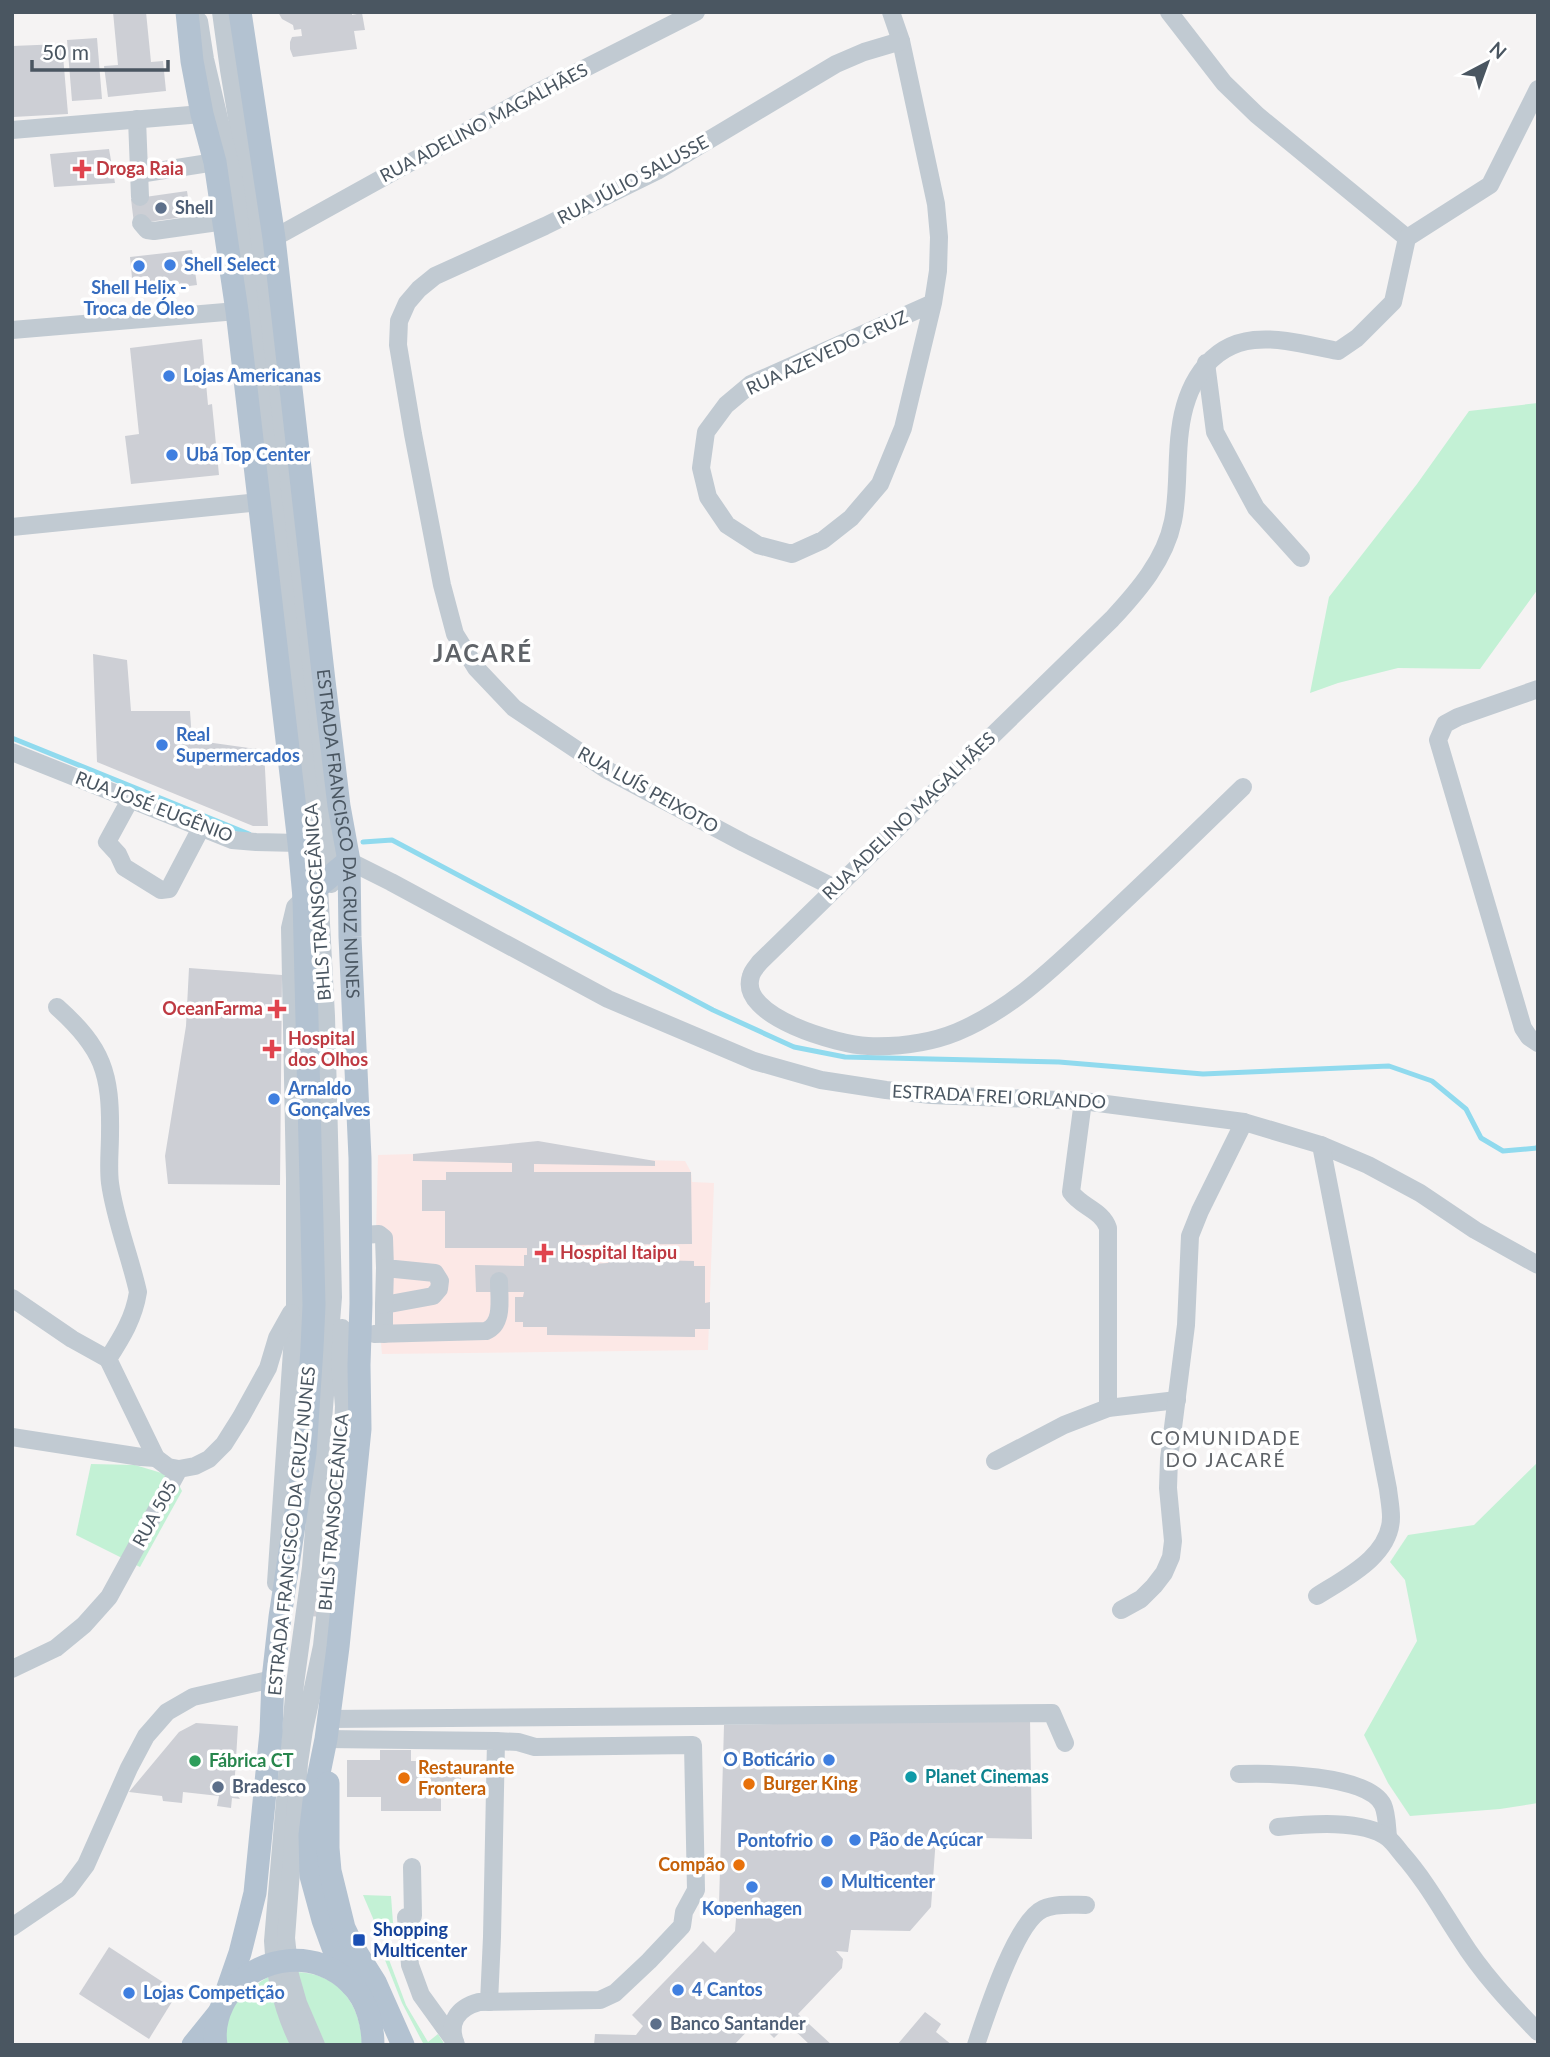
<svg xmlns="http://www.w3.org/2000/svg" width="1550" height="2057" font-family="Lato,sans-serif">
<rect width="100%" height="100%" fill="#f5f3f3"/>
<!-- medical -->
<path fill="#fce8e6" d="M414,1154l271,7 6,11 1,10 22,1 -6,167 -326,4 -2,-20 -4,-100 2,-79z"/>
<!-- green -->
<g fill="#c3f1d5">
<path d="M1538,403v186l-58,80 -82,-1 -60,15 -28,10 19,-96 88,-113 52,-73z"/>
<path d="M1538,1462v341l-38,6 -90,7 -22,-33 -24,-48 53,-94 -12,-61 -15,-18 18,-27 66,-10z"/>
<path d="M91,1464l44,1 40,12 7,14 -42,76 -64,-32z"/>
<path d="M363,1895l28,1 2,27h-18z"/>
<path d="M399,1949l-11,8 18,48 22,37 10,-8 7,11h-21l-22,-42 -19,-48z"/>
<path d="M296,1972c43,1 65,33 66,73h-40l-17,-39z"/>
<path d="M268,1977l15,47 10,21h-67c-1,-5 -4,-12 -2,-17 5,-24 25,-39 44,-51z"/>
</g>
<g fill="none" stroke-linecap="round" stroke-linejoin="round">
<!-- stream -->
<g stroke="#90daee" stroke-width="5">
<path d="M12,738l237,96"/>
<path d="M363,842l29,-2 321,170 81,37 51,10 214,5 144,12 186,-8 43,15 34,28 15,29 22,13 34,-3 1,-2"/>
</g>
</g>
<!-- building -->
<g fill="#cdcfd5">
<path d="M113,12h33l5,50 12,-1 3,30 -58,6 -4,-31 14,-1z"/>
<path d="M278,12h74v3l10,-2 3,17 -11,1 3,18 -64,8 -3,-8v-7l2,-5 10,-1 -1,-7 -7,1 -1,-5 -11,-6z"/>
<path d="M97,38l5,61 -30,2 -5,-61z"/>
<path d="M62,44l6,70 -55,3 -1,-71z"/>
<path d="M109,149l6,34 -61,4 -4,-33z"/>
<path d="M187,191l4,25 -57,8 -3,-25z"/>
<path d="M192,250l5,35 -39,5 -1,-5 -8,2 -1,-11 -16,2 -2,-21z"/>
<path d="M202,339l6,66 4,-1 7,71 -88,9 -6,-48 14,-2 -9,-86z"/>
<path d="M93,654l34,6 4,51h59l2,29 72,10 4,76h-15l-156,-64z"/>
<path d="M189,968l93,7 -2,210 -112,-1 -3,-28 21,-130z"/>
<path d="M538,1141l117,20v5l-121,-2v8h157l1,72 -123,1v14h23v5l16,-1 3,-4 83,2v5h11v37l5,-1v27h-15v8l-148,-2v-8h-24v-5h-8v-25h8l1,-5h-48l-1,-27 49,1v-11h3v-7h-82v-37h-23v-31h24v-8h66v-9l-99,-2v-7z"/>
<path d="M324,1482l11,1 -6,54 -11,-1z"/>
<path d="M316,1562l11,1 -6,54 -11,-1z"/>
<path d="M1030,1719l2,120 -96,-2 -5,70 -21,24 -59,-1 -3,22 -12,-1 7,8 -1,9 -44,46 34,31h-22l-22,-21 -14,14 -17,-17 -23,24h-140l1,-11 41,1 7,-9 -11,-11 64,-66 7,-8 12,12 20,-22 2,-24 -18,-2 5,-180z"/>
<path d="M196,1723l42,3 -4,65 6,8 -8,-1 -1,10 -14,-2 2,-10 -36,-4 -1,11 -19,-2 -1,-5 -33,-4 50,-60z"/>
<path d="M380,1750h31v11h50v34h-20v16h-60v-14h-34v-37h33z"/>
<path d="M109,1947l69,45 -29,47 -70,-45z"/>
<path d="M925,2012l16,12 -5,8 16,13h-55z"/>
</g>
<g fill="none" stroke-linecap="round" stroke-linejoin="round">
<!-- minor -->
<g stroke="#c1cad2" stroke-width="18">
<path d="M221,12l8,58 19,114 46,353 37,347"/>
<path d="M891,12l10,29 35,163 3,33 -1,34 -5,32 -30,125 -23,56 -29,34 -28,22 -31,14 -34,-9 -31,-20 -19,-28 -7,-29 5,-36 20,-27 25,-21 182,-81"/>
<path d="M1169,12l55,71 33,32 150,123"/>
<path d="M199,21l6,38 30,127 83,682 8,148 7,281 -22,270 -16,117 -22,257c2,37 10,71 27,104"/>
<path d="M137,119l3,78"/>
<path d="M12,130l190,-16"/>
<path d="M139,174l76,-12"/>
<path d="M141,223l6,7 7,1 71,-10"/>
<path d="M274,238l260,-144 162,-82"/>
<path d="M12,330l225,-19"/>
<path d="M1206,363l9,69 41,76 45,50"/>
<path d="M12,527l248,-25"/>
<path d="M1538,689l-80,28 -13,7 -7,16 85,288 6,9 9,6"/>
<path d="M12,752l220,88 24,2 43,1"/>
<path d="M1243,787c-48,47 -97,94 -146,140 -43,40 -85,82 -140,105 -27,11 -60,15 -89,14 -28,-1 -131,-29 -117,-70 1,-5 6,-10 9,-14l352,-343c26,-28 53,-59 61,-98 6,-29 3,-61 7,-90 5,-43 27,-86 74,-91 27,-3 57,6 84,11l19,-13 36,-36 14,-64 83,-53 48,-96"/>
<path d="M131,798l-24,44 11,12 6,13 37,23 8,-1 32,-61"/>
<path d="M349,861l42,21 217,117 146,62 67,19 65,10 45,5 152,6 161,21 77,23 47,20 52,28 55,37 63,35"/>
<path d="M835,888l-91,-45 -137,-73 -93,-62 -38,-40 -21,-34 -13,-49 -29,-151 -15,-89 1,-24 8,-18 12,-14 16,-13 110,-50 112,-55 179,-107 28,-12 37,-11"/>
<path d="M57,1007c46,41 54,66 53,127 0,16 -2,33 0,49 5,37 20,73 28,109 -4,26 -16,45 -30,67l48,99 12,9 11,2"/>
<path d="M1083,1101l-12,91c10,15 31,18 37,36v180"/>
<path d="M361,1235l18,-1 5,4 1,30 50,5 5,8 -1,8 -6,7 -49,9v29"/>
<path d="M12,1298l60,41 36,20"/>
<path d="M384,1305l1,-37"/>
<path d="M374,1334l112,-3c18,-7 13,-33 13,-50"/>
<path d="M12,1437l129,20 15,1"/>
<path d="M995,1461l69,-36 44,-17 69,-8"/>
<path d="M276,1583l19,-276v-128l-5,-251 5,-21 9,-9"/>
<path d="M1317,1596c28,-18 74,-40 74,-79 0,-9 -2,-19 -3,-28l-67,-344"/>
<path d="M1121,1610l20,-11 13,-13 10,-13 7,-16 2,-16 -5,-53 1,-29 17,-134 4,-89 10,-25 44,-89"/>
<path d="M12,1669l44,-21 28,-23 25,-28 70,-128 16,-3 14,-7 15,-15 17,-27 27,-49 9,-30 14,-25"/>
<path d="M328,1719l724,-6 13,30"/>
<path d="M326,1739l170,2 -4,196 -3,65"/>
<path d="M1239,1774c31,-1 129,0 144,31 4,9 4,23 5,32"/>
<path d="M1278,1827c30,-3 86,-8 110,11 5,4 10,11 14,16 23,26 39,55 58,84 21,34 50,65 78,94"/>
<path d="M412,1867l1,49"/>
<path d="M406,1917l4,48 11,30 34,47"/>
<path d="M12,1927l56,-38 18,-24 43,-97 17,-32 21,-24 26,-15 80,-18"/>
<path d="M316,2045l-18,-42 -8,-28 -4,-37 13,-175 5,-33 18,-84 20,-191 2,-49 -4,-44 2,-34"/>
<path d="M456,2045c-9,-22 1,-37 23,-43l121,-2 15,-7 34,-32 33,-35 2,-14 12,-22 -3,-145 -158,2 -17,-5 -22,-1"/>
<path d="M976,2045c10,-30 40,-124 67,-136 13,-6 30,-4 43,-4"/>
</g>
<!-- major -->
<g stroke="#b3c2d1" stroke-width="23">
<path d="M187,12l5,49 10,53 13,48 22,149 62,532 5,55 10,407 -2,43 -7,105 -25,164 -7,62 -2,53 -16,161 -15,60 -17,49"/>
<path id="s1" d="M240,12l34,226 50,443 15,125 10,55 1,76 10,221 1,145 -2,62 1,64 -22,218 -12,92 -11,54 -5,42 1,41 12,44 12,33 17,32"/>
<path d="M304,898l45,-37"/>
<path d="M328,1783v65l2,23 14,57 9,19 22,35 28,63"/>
<path d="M193,2045l25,-31"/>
<path d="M216,2045c-3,-18 3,-37 13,-51 29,-40 89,-46 123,-9 15,16 21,39 21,60"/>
</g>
</g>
<!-- markers -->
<g fill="#e0444e" stroke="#fff" stroke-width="2.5">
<path d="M78.5 158.5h7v7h7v7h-7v7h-7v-7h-7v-7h7z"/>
<path d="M273.5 998.5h7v7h7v7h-7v7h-7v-7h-7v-7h7z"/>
<path d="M268.5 1038.5h7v7h7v7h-7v7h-7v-7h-7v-7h7z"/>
<path d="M540.5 1242.5h7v7h7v7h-7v7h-7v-7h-7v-7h7z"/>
</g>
<g fill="#5c6f8a" stroke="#fff" stroke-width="2.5">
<circle cx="161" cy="208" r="7"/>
<circle cx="218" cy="1787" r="7"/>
<circle cx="656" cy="2024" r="7"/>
</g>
<g fill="#3f7fe0" stroke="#fff" stroke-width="2.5">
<circle cx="170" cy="265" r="7"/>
<circle cx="139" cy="266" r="7"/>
<circle cx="169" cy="376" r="7"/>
<circle cx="172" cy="455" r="7"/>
<circle cx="162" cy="745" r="7"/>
<circle cx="274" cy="1099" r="7"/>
<circle cx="829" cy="1760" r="7"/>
<circle cx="855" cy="1840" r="7"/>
<circle cx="827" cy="1841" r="7"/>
<circle cx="827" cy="1882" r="7"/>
<circle cx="752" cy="1887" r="7"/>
<circle cx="678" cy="1990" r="7"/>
<circle cx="129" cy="1993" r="7"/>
</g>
<circle fill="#2e9e5b" stroke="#fff" stroke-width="2.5" cx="195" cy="1761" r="7"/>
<circle fill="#0f9aa8" stroke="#fff" stroke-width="2.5" cx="911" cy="1777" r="7"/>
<g fill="#e8710a" stroke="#fff" stroke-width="2.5">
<circle cx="404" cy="1778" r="7"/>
<circle cx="749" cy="1784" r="7"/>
<circle cx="739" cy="1865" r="7"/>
</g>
<rect fill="#1a4fb4" stroke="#fff" stroke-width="2.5" x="352" y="1933" width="14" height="14" rx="3.5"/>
<g text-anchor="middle" stroke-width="7" stroke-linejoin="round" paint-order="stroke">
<!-- street labels -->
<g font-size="18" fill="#4a5661" stroke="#fff">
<text transform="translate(484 123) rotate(-28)" y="6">RUA ADELINO MAGALHÃES</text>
<text transform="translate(633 180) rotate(-28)" y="6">RUA JÚLIO SALUSSE</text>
<text transform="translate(827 353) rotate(-25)" y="6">RUA AZEVEDO CRUZ</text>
<text transform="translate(648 790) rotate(29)" y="6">RUA LUÍS PEIXOTO</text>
<text transform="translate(154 807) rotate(21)" y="6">RUA JOSÉ EUGÊNIO</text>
<text transform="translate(909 816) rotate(-44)" y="6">RUA ADELINO MAGALHÃES</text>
<text dy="6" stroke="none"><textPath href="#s1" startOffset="828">ESTRADA FRANCISCO DA CRUZ NUNES</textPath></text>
<text transform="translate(318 902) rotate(-94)" y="6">BHLS TRANSOCEÂNICA</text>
<text transform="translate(999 1097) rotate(3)" y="6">ESTRADA FREI ORLANDO</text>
<text transform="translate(334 1512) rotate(-85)" y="6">BHLS TRANSOCEÂNICA</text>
<text transform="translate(155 1514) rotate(-61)" y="6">RUA 505</text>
<text transform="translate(292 1531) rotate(-84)" y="6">ESTRADA FRANCISCO DA CRUZ NUNES</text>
</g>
<!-- health labels -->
<g font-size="18" font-weight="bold" fill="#be3a42" stroke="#fff" text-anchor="start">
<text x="96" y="175">Droga Raia</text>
<text x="263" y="1015" text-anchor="end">OceanFarma</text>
<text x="288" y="1045">Hospital<tspan x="288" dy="21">dos Olhos</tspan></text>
<text x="560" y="1259">Hospital Itaipu</text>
</g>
<!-- service labels -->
<g font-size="18" font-weight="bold" fill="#4e5e75" stroke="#fff" text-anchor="start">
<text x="175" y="214">Shell</text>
<text x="232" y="1793">Bradesco</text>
<text x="670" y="2030">Banco Santander</text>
</g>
<!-- shop labels -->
<g font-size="18" font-weight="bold" fill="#366cbe" stroke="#fff" text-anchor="start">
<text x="184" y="271">Shell Select</text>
<text x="139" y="294" text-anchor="middle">Shell Helix -<tspan x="139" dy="21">Troca de Óleo</tspan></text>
<text x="183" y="382">Lojas Americanas</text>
<text x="186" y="461">Ubá Top Center</text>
<text x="176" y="741">Real<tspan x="176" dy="21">Supermercados</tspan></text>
<text x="288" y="1095">Arnaldo<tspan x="288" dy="21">Gonçalves</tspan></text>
<text x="815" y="1766" text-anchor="end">O Boticário</text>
<text x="869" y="1846">Pão de Açúcar</text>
<text x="813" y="1847" text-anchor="end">Pontofrio</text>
<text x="841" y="1888">Multicenter</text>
<text x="752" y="1915" text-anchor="middle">Kopenhagen</text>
<text x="692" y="1996">4 Cantos</text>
<text x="143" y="1999">Lojas Competição</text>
</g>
<!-- leisure labels -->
<g font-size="18" font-weight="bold" fill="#27864d" stroke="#fff" text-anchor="start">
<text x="209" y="1767">Fábrica CT</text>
</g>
<!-- food labels -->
<g font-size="18" font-weight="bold" fill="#c56008" stroke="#fff" text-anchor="start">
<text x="418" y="1774">Restaurante<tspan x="418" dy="21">Frontera</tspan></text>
<text x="763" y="1790">Burger King</text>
<text x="725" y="1871" text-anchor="end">Compão</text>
</g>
<!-- culture labels -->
<g font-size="18" font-weight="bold" fill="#0d838f" stroke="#fff" text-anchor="start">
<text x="925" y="1783">Planet Cinemas</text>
</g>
<!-- transit labels -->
<g font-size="18" font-weight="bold" fill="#164399" stroke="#fff" text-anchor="start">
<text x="373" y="1936">Shopping<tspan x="373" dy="21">Multicenter</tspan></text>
</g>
<!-- neighbourhood labels -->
<g font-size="19" letter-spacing="2" fill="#5f6368" stroke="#fff">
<text x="1226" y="1445">COMUNIDADE<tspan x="1226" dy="22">DO JACARÉ</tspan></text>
</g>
<!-- district labels -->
<g font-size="24" font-weight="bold" letter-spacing="2" fill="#5f6368" stroke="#fff">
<text x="483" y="662">JACARÉ</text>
</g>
</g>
<!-- border -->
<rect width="1550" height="2057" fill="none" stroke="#4a5661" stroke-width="28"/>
<!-- north arrow -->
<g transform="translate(1487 63) rotate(41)" stroke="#ffffff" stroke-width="5" paint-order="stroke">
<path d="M0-5L12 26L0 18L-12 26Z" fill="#4a5661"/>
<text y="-10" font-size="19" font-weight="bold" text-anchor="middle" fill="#4a5661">N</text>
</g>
<!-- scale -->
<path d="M32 60v10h136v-10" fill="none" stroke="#4a5661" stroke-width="3.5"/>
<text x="42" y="60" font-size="21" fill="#4a5661" stroke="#ffffff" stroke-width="5" paint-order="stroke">50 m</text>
</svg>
